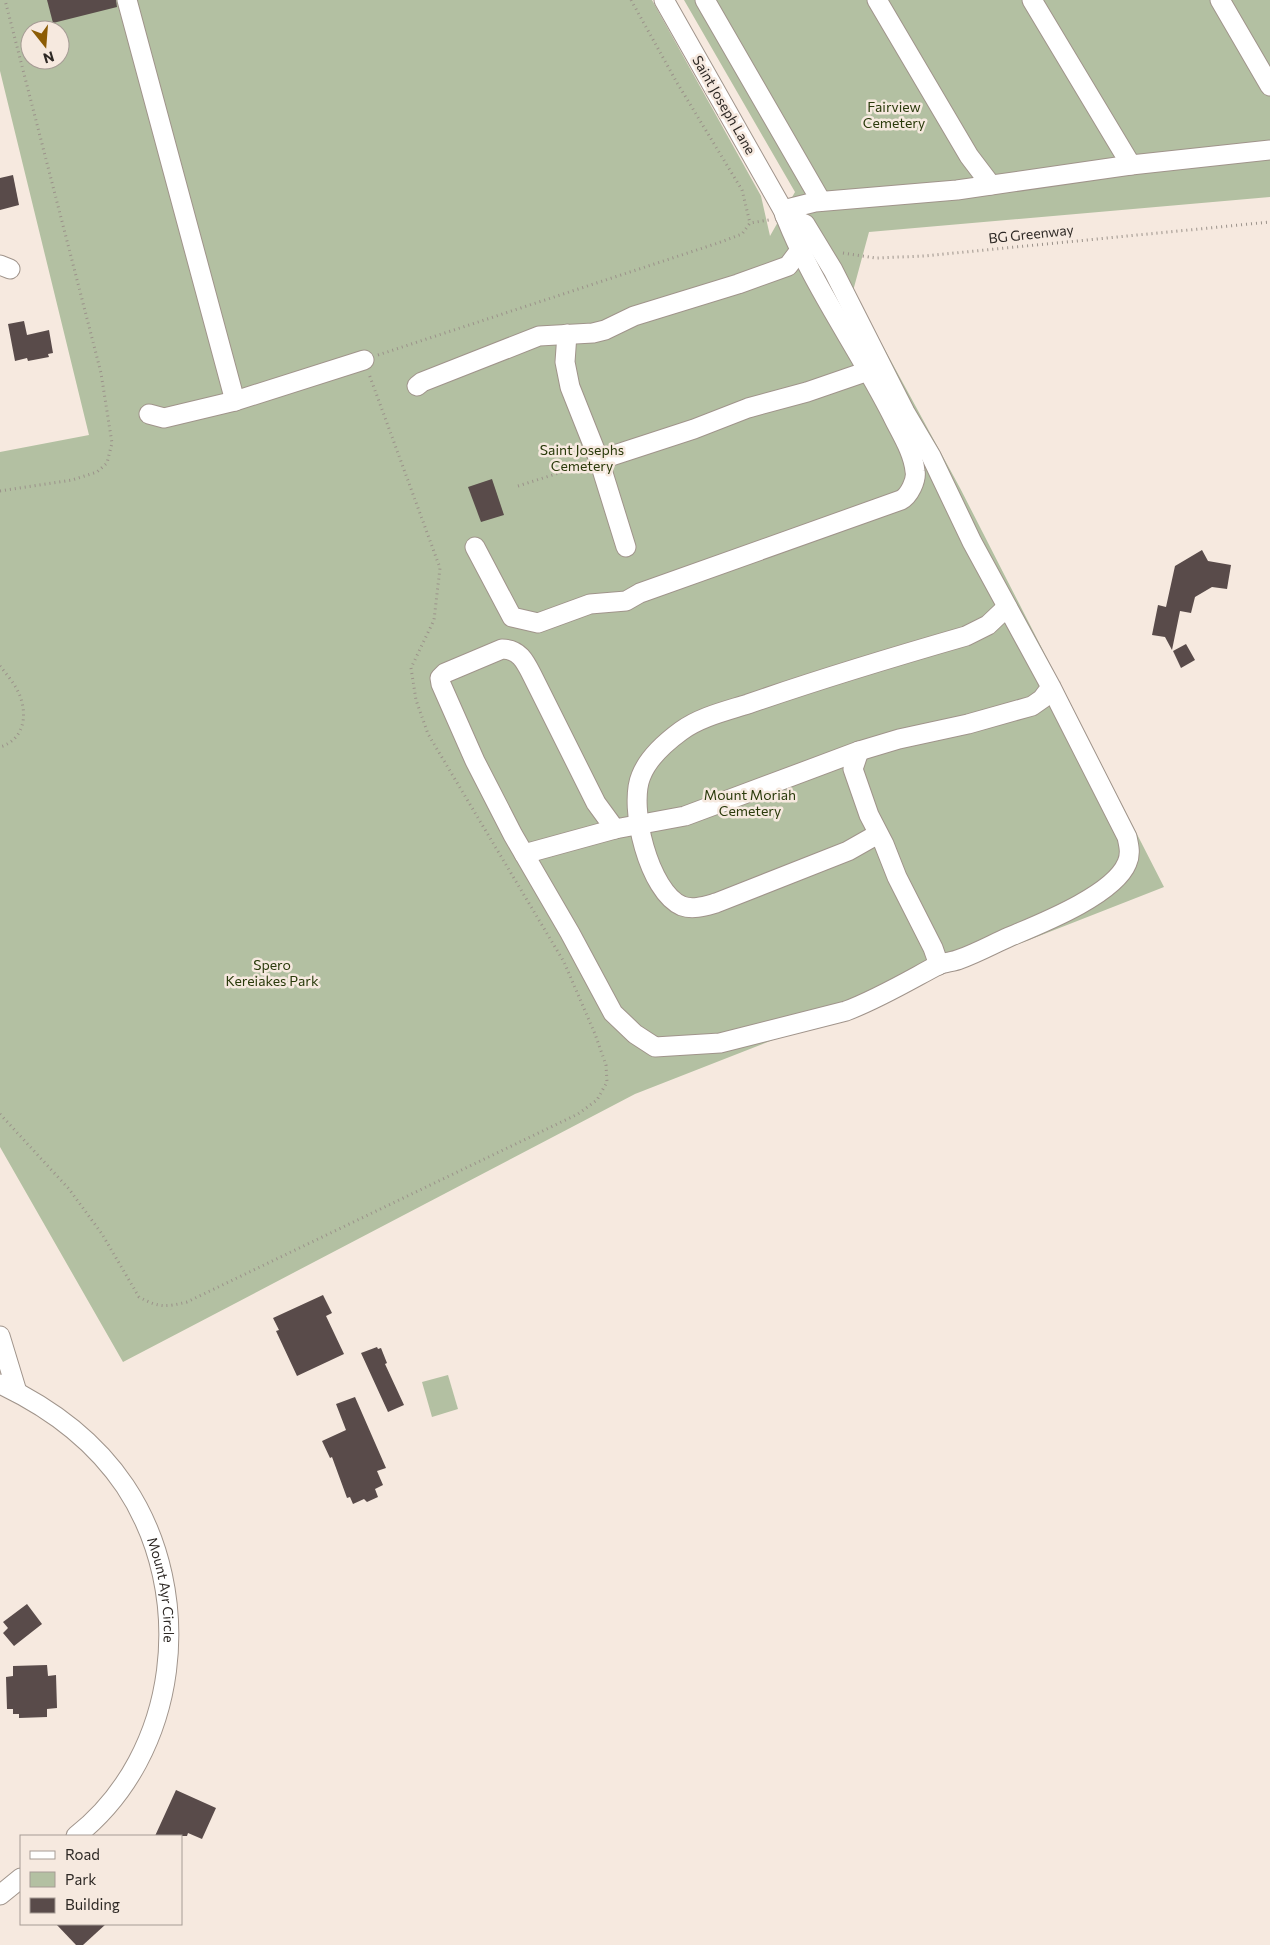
<svg xmlns="http://www.w3.org/2000/svg" width="1270" height="1945" font-family="Commissioner,sans-serif">
<rect width="100%" height="100%" fill="#f6e9df"/>
<!-- green -->
<g fill="#b3c0a2" fill-rule="evenodd">
<path d="M0,0h652l109,196 9,40 25,-44 -111,-192h586v197l-401,35 -16,59 107,197 204,399 -529,207 -512,268 -123,-215v-695l89,-17 -89,-364zM30,30h30v30h-30z"/>
<path d="M448,1375l10,34 -26,8 -10,-35z"/>
</g>
<!-- building -->
<g fill="#594b4a">
<path d="M47,0h69l1,7 -64,16z"/>
<path d="M13,175l6,30 -19,5v-32z"/>
<path d="M24,321l3,14 22,-5 4,23 -5,1 1,3 -21,4 -1,-3 -12,3 -7,-37z"/>
<path d="M492,479l12,36 -23,7 -13,-35z"/>
<path d="M1202,550l6,11 23,4 -4,24 -15,-2 -17,10 -4,16 -11,-2 -8,39 -7,-13 -13,-2 6,-30 8,2 9,-41z"/>
<path d="M1186,644l9,16 -14,8 -8,-17z"/>
<path d="M323,1295l9,18 -6,3 18,38 -47,22 -21,-45 3,-1 -6,-12z"/>
<path d="M377,1347l1,2 3,-1 6,15 -2,1 19,41 -16,7 -27,-59z"/>
<path d="M355,1397l31,71 -9,3 6,14 -8,4 3,8 -11,5 -3,-3 -11,5 -3,-7 -3,1 -15,-41 -2,1 -8,-17 24,-11 -10,-26z"/>
<path d="M27,1604l15,20 -28,22 -11,-13 5,-5 -5,-6z"/>
<path d="M47,1665l1,11 8,-1 1,33 -10,1v8l-28,1v-4h-6v-5h-6l-1,-32 7,-1v-10z"/>
<path d="M176,1790l40,18 -14,31 -14,-6 -1,3h-32z"/>
<path d="M56,1924h50l-23,21h-7z"/>
</g>
<g fill="none" stroke-linecap="round" stroke-linejoin="round">
<defs>
<g id="minor">
<path d="M127,0l108,401"/>
<path d="M705,0l116,201"/>
<path d="M877,0l92,156 22,29"/>
<path d="M1032,0l99,165"/>
<path d="M1220,0l50,86"/>
<path d="M783,210l32,-8 142,-12 174,-25 139,-15"/>
<path d="M785,216l20,8 28,46 72,142 26,44 41,86 79,145 7,14 69,136c2,9 4,17 0,26 -13,32 -87,61 -118,74 -16,7 -32,16 -49,22 -7,3 -15,3 -22,6 -30,16 -60,34 -92,46l-126,32 -65,4 -20,-13 -22,-21 -43,-80 -57,-98 -38,-74 -34,-77 -1,-6 5,-5 57,-24c17,0 23,12 30,26l64,128 19,26 70,-13 174,-65 40,-12 69,-15 64,-18 10,-7 9,-12"/>
<path d="M0,265l10,4"/>
<path d="M567,334l-2,28 5,25 29,73 27,87"/>
<path d="M417,386l5,-4 117,-46 54,-3 12,-3 29,-14 104,-32 50,-18 12,-16"/>
<path d="M149,414l15,4 71,-17 129,-41"/>
<path d="M599,460l95,-31 54,-21 59,-16 61,-21"/>
<path d="M475,547l37,70 26,6 52,-19 36,-3 14,-8 261,-93c8,-4 16,-20 14,-29 -2,-20 -15,-39 -23,-56 -35,-69 -82,-133 -109,-205l-119,-210"/>
<path d="M859,751l-6,18 16,46 15,29 13,33 36,71 6,17"/>
<path d="M878,834l-30,17 -132,52c-11,3 -23,7 -34,3 -33,-14 -54,-99 -41,-130 7,-18 25,-34 40,-45 19,-14 45,-20 67,-27 72,-25 145,-47 218,-68l22,-11 19,-18"/>
<path d="M524,854l91,-25"/>
<path d="M0,1336l17,56"/>
<path id="s1" d="M0,1384c49,23 94,56 125,102 72,108 55,268 -49,350"/>
<path d="M0,1895l21,-17"/>
</g>
</defs>
<!-- minor casing -->
<use href="#minor" stroke="#a0948b" stroke-width="21"/>
<!-- path -->
<g stroke="#9b928a" stroke-width="3" stroke-dasharray="1 4" stroke-linecap="butt">
<path d="M631,0l45,81 66,109 8,33"/>
<path d="M843,253l33,5 48,-2 346,-34"/>
<path d="M378,355l340,-112 24,-9 8,-11 19,-3"/>
<path d="M518,486l66,-21"/>
<path d="M0,491l72,-11 25,-8 10,-9 5,-20 -11,-70 -96,-373"/>
<path d="M0,666c7,9 16,19 20,30 8,21 3,44 -20,51"/>
<path d="M0,1114l69,75 33,45 37,63c20,11 27,10 48,5l391,-188 19,-14 10,-18 -1,-17 -11,-31 -31,-72 -136,-228 -12,-34 -5,-32 23,-48 6,-52 -71,-194"/>
</g>
<!-- minor -->
<use href="#minor" stroke="#fff" stroke-width="19"/>
</g>
<g text-anchor="middle" stroke-width="5" stroke-linejoin="round" paint-order="stroke">
<!-- street labels -->
<g font-size="14" fill="#2e2925" stroke="#f6e9df">
<text transform="translate(724 105) rotate(60)" y="5">Saint Joseph Lane</text>
<text transform="translate(1031 234) rotate(-6)" y="5">BG Greenway</text>
<text dy="5" stroke="none"><textPath href="#s1" startOffset="275">Mount Ayr Circle</textPath></text>
</g>
<!-- park labels -->
<g font-size="14" fill="#2a3a0b" stroke="#f6e9df">
<text x="894" y="112">Fairview<tspan x="894" dy="16">Cemetery</tspan></text>
<text x="582" y="455">Saint Josephs<tspan x="582" dy="16">Cemetery</tspan></text>
<text x="750" y="800">Mount Moriah<tspan x="750" dy="16">Cemetery</tspan></text>
<text x="272" y="970">Spero<tspan x="272" dy="16">Kereiakes Park</tspan></text>
</g>
</g>
<!-- legend -->
<rect x="20" y="1835" width="162" height="90" fill="#f6e9df" stroke="#a69c95"/>
<rect x="30" y="1851" width="25" height="8" fill="#ffffff" stroke="#a69c95"/>
<text x="65" y="1860" font-size="15" fill="#2e2925">Road</text>
<rect x="30" y="1872" width="25" height="15" fill="#b3c0a2" stroke="#a69c95"/>
<text x="65" y="1885" font-size="15" fill="#2e2925">Park</text>
<rect x="30" y="1898" width="25" height="15" fill="#594b4a" stroke="#a69c95"/>
<text x="65" y="1910" font-size="15" fill="#2e2925">Building</text>
<!-- north arrow -->
<g transform="translate(45 45) rotate(163)"><circle r="24" fill="#f6e9df" stroke="#a69c95"/>
<path d="M0-4L9 19L0 12L-9 19Z" fill="#8c5c05"/>
<text y="-8" font-size="14" font-weight="bold" text-anchor="middle" fill="#2e2925">N</text>
</g>
</svg>
